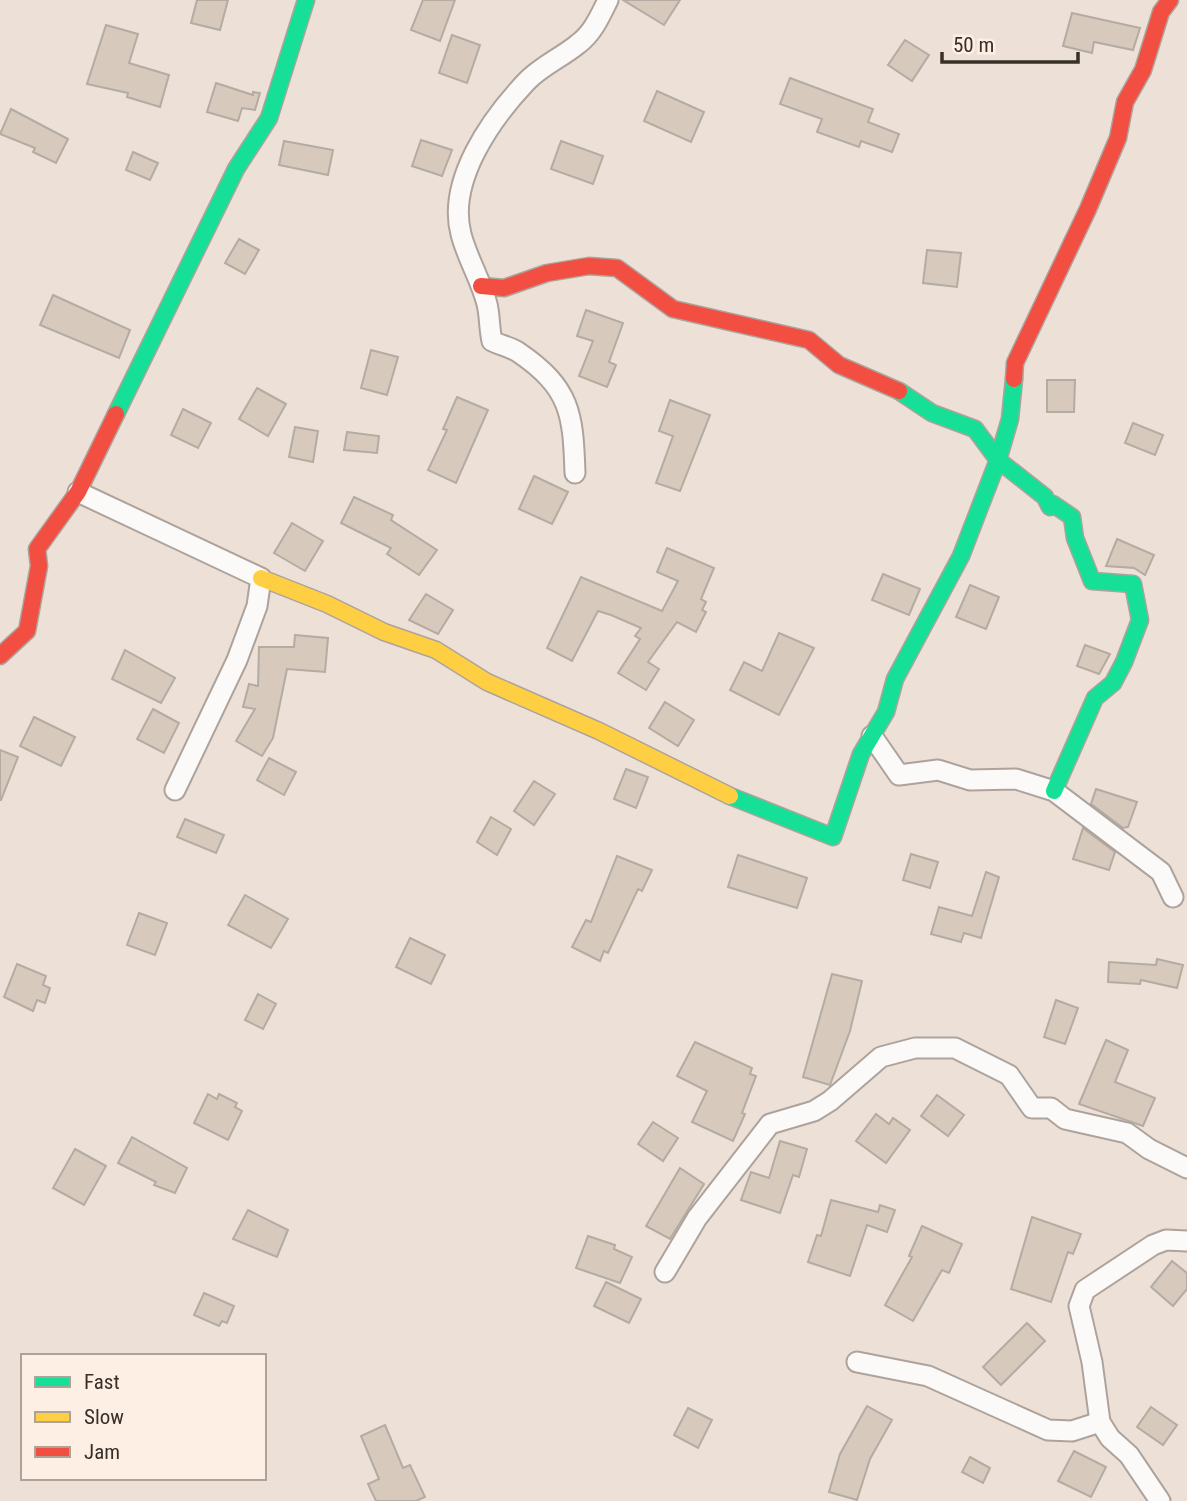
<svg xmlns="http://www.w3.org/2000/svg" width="1187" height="1501" font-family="'Roboto Condensed',sans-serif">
<rect width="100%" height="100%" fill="#ede1d7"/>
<!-- building -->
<g fill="#d7c9bc" stroke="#b4aba3" stroke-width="2">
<path d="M197,0h31l-8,30 -29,-7z"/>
<path d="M423,0h32l-15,41 -29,-11z"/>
<path d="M623,0h57l-16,25z"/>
<path d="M1072,13l68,15 -7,22 -39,-8 -2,11 -29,-7z"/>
<path d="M106,25l32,9 -9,29 40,12 -9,32 -33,-10 1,-4 -41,-9z"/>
<path d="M452,35l28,10 -13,38 -28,-10z"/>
<path d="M905,40l24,15 -17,26 -24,-16z"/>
<path d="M790,78l83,31 -5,13 31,12 -7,18 -31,-11 -2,6 -42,-15 5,-13 -42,-15z"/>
<path d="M216,83l37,12v-3l7,1 -5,17 -13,-2 -4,13 -31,-9z"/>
<path d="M657,91l47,21 -13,30 -47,-21z"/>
<path d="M11,109l57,30 -12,24 -23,-11 2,-4 -35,-14z"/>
<path d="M421,140l31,10 -10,26 -30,-10z"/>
<path d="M284,141l49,9 -5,25 -49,-10z"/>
<path d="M561,141l42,15 -10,28 -42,-15z"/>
<path d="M133,152l25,11 -8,17 -24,-10z"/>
<path d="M239,239l20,11 -14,24 -20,-11z"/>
<path d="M927,250l34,3 -4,34 -34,-4z"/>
<path d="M53,295l77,35 -11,28 -79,-33z"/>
<path d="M586,310l37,13 -14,39 7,3 -9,22 -28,-11 14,-35 -16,-5z"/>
<path d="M371,350l27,7 -11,38 -26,-7z"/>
<path d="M1047,380h28l-1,32h-27z"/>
<path d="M257,388l29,16 -18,32 -29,-17z"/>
<path d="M457,397l31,13 -32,73 -28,-13 19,-40 -4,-1z"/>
<path d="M670,400l40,15 -30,76 -24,-8 17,-47 -14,-5z"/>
<path d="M183,409l28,14 -13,25 -27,-13z"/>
<path d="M1133,423l30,12 -8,20 -30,-12z"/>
<path d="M295,427l23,4 -5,31 -24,-5z"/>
<path d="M347,432l32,4 -2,17 -33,-3z"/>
<path d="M534,476l34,16 -16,32 -33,-15z"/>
<path d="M354,497l39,18 -2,5 46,30 -18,25 -32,-21 4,-6 -50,-25z"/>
<path d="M292,523l31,18 -18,30 -31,-18z"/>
<path d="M1117,539l37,16 -9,20 -11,-7 -28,-2z"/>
<path d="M667,548l47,20 -13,31 5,3 -4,8 4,2 -10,20 -19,-10 -29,40 11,7 -13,21 -28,-17 22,-34 -5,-3 6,-8 -30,-13 -13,-4 -26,50 -25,-13 34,-71 81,34 16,-30 -21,-9z"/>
<path d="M883,574l37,15 -11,26 -37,-15z"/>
<path d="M970,585l29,12 -13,32 -30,-12z"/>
<path d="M426,594l27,16 -15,24 -29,-14z"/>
<path d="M779,633l35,15 -35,67 -49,-25 14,-28 18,9z"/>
<path d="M295,635l33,3 -3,34 -38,-3 -14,69 -11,18 -26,-15 19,-32 -12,-2 6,-23 9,2 1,-39h35z"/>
<path d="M1085,645l25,9 -11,20 -22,-8z"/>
<path d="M125,650l50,28 -14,25 -49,-24z"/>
<path d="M665,702l29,18 -16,26 -29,-18z"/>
<path d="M153,709l26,14 -15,30 -27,-14z"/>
<path d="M34,717l41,20 -14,29 -41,-20z"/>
<path d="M0,750l18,7 -17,43h-1z"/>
<path d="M269,758l27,14 -12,23 -27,-15z"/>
<path d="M626,769l22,8 -12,31 -22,-9z"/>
<path d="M534,781l21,13 -21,31 -20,-14z"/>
<path d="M1096,789l41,13 -9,25 -5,1 -32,-24z"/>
<path d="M491,817l20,12 -14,26 -20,-13z"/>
<path d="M185,819l39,16 -8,18 -39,-16z"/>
<path d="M1083,828l32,24 -6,18 -36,-11z"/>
<path d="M911,854l27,8 -8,26 -27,-8z"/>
<path d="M738,855l69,23 -10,30 -69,-21z"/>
<path d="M617,856l35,14 -10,21 -4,-2 -30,64 -4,-2 -4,10 -28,-14 14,-27 5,2z"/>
<path d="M986,872l13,5 -18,61 -17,-5 -3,9 -30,-8 8,-27 33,9z"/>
<path d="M245,895l43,24 -17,29 -43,-23z"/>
<path d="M139,913l28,10 -12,32 -28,-10z"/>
<path d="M410,938l35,17 -14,29 -35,-17z"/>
<path d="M1157,959l26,6 -6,23 -36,-8 -1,4 -32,-2 1,-20 47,3z"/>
<path d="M17,964l29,12 -3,9 7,3 -5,15 -8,-3 -4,11 -29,-14z"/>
<path d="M832,974l30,7 -12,50 -20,54 -27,-8z"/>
<path d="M258,994l18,10 -13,25 -18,-9z"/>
<path d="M1056,1000l22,8 -13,36 -21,-7z"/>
<path d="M1106,1040l22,10 -13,32 40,16 -12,28 -64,-22z"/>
<path d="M695,1042l57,26 -2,6 6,2 -14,37 3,1 -12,27 -41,-19 15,-31 -30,-15z"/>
<path d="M208,1094l9,5 2,-5 18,9 -2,4 7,4 -14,29 -34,-17z"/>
<path d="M937,1095l27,20 -16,21 -27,-20z"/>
<path d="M876,1114l13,10 4,-6 17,12 -24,33 -30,-22z"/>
<path d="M653,1122l25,16 -15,23 -25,-17z"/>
<path d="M132,1137l55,31 -12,25 -21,-8 2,-3 -38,-19z"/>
<path d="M780,1141l27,8 -8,28 -6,-2 -13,38 -39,-13 10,-28 18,6z"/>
<path d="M75,1149l31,17 -22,39 -31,-17z"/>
<path d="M680,1168l24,16 -34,55 -24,-13z"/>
<path d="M831,1200l47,12 2,-7 15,5 -8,22 -20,-7 -17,51 -42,-14 9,-27 4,1z"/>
<path d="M248,1210l40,20 -11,27 -44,-18z"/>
<path d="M1032,1217l49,17 -8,20 -5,-2 -17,50 -40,-13z"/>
<path d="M922,1226l40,18 -13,29 -7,-3 -29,51 -28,-16 27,-48 -3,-1z"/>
<path d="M588,1236l27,9 -1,4 18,8 -12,26 -44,-15z"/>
<path d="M1172,1261l15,12v16l-14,17 -22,-19z"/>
<path d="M606,1282l35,17 -12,24 -35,-17z"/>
<path d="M204,1293l30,13 -7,17 -5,-2 -3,5 -25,-11z"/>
<path d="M1027,1323l18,18 -44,44 -18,-18z"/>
<path d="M867,1406l25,14 -22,39 -13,41 -28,-8 11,-38z"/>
<path d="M1151,1407l26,18 -14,20 -26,-18z"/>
<path d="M688,1408l24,12 -14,28 -24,-13z"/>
<path d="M385,1425l18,43 7,-3 15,32 -9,4h-40l-8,-17 11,-5 -18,-43z"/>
<path d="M1074,1451l32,16 -15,30 -33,-16z"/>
<path d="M970,1457l20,11 -7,15 -21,-11z"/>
</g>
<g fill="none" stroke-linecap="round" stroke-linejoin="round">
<defs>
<g id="street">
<path d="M575,473c-2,-59 -4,-85 -57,-121 -8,-5 -18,-7 -26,-11 -3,-13 -2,-25 -5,-37 -6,-24 -20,-46 -26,-70 -14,-53 30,-115 65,-152 15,-16 35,-24 52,-38 15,-11 22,-28 30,-44"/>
<path d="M78,492l183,86 -4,28 -20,54 -62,130"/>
<path d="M872,736l27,39 39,-5 32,10 46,-1 38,12 107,81 12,25"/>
<path d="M665,1272l32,-54 73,-94 44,-13 16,-10 51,-44 34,-9h40l54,27 23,33h19l14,11 62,14 22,16 38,19"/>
<path d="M857,1362l71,14 120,54 24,1 28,-9"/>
<path d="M1160,1501l-31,-46 -19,-17 -10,-16 -8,-60 -13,-56 6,-16 68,-45 13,-5 21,1"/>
</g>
<g id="fast">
<path d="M899,391l33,22 43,16 23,31 47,37 5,10 3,-3 19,13 3,21 17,43 41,3 7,36 -16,42 -11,21 -18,15 -41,93"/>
<path d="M116,414l120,-245 33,-51 37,-118"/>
<path d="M730,796l103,41 28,-83 25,-42 9,-33 66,-123 37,-96 12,-41 4,-40"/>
</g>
<path id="slow" d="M261,578l66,26 57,28 52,18 51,32 112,49 131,65"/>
<g id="jam">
<path d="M481,286l23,2 43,-15 42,-7 28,2 56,41 136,31 30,25 60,26"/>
<path d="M1014,379l1,-16 73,-154 30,-71 7,-36 18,-32 18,-58 9,-12"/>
<path d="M0,656l27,-25 12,-65 -2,-17 41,-57 38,-78"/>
</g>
</defs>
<!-- street casing -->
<use href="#street" stroke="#ada39c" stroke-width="23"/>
<!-- fast casing -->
<use href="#fast" stroke="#ada39c" stroke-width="19"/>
<!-- slow casing -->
<use href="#slow" stroke="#ada39c" stroke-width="19"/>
<!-- jam casing -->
<use href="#jam" stroke="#ada39c" stroke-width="19"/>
<!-- street -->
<use href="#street" stroke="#fcfaf9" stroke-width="19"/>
<!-- fast -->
<use href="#fast" stroke="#16e098" stroke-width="16"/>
<!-- slow -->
<use href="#slow" stroke="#ffcf43" stroke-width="16"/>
<!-- jam -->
<use href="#jam" stroke="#f24e42" stroke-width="16"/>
</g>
<!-- legend -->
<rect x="21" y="1354" width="245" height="126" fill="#fdefe4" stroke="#aea299" stroke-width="2"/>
<rect x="35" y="1377" width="35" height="10" fill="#16e098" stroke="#aea299" stroke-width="2"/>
<text x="84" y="1389" font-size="21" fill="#372f28">Fast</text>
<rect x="35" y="1412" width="35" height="10" fill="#ffcf43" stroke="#aea299" stroke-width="2"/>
<text x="84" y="1424" font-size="21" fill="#372f28">Slow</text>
<rect x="35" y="1447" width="35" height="10" fill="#f24e42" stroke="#aea299" stroke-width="2"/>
<text x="84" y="1459" font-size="21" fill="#372f28">Jam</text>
<!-- scale -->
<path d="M942 52v10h136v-10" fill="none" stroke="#372f28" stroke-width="3.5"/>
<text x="953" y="52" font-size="21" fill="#372f28" stroke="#fdefe4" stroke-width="5" paint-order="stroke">50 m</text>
</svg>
